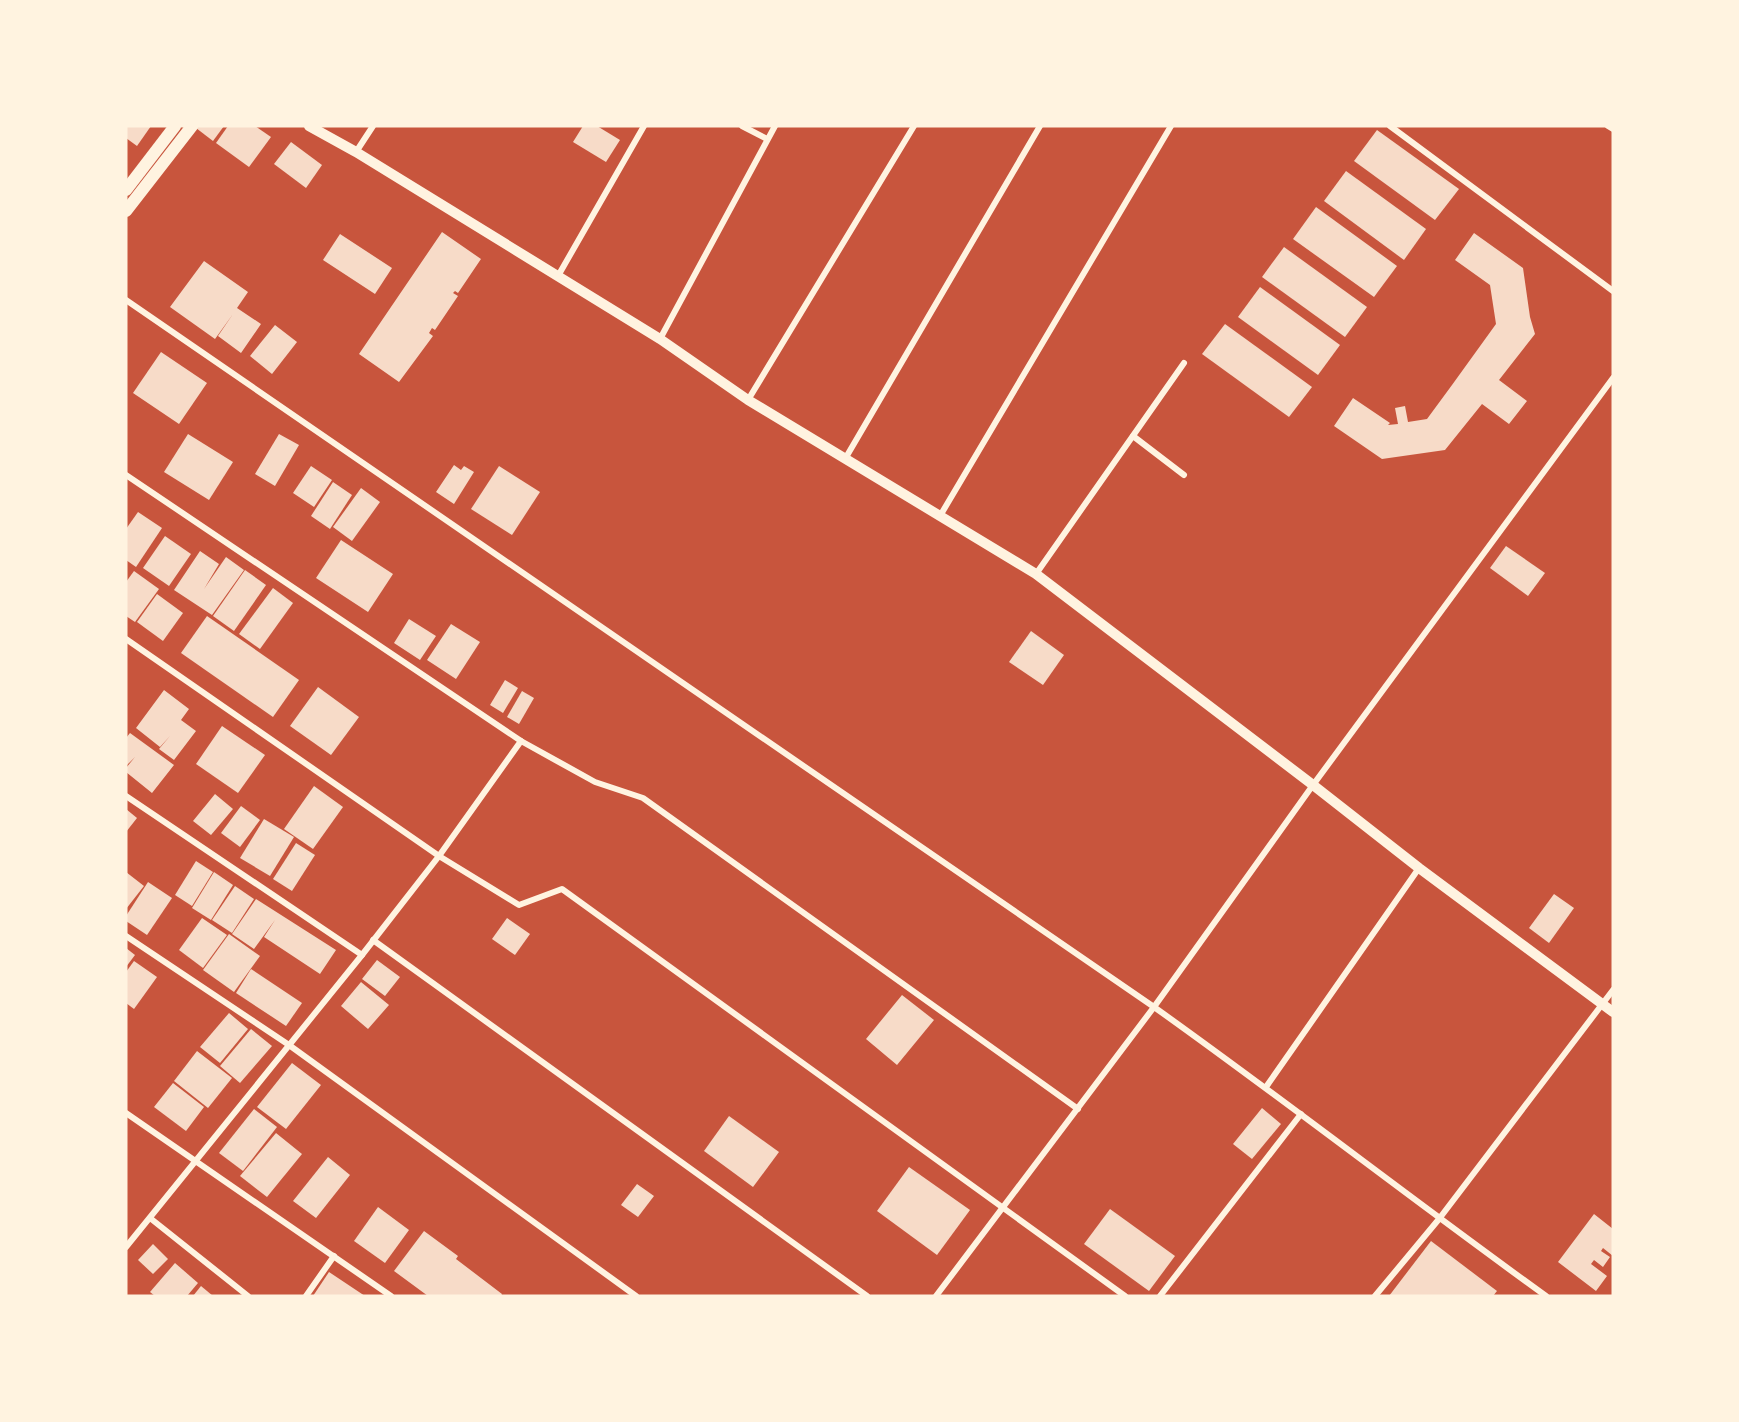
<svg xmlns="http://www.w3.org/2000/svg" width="1739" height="1422" font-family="Poppins,sans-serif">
<rect width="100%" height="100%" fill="#c8553d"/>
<!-- building -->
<g fill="#f7dbc8">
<path d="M126,126h25l-14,20 -11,-8z"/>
<path d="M198,126h26l-11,15 -17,-13z"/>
<path d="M228,126h27l16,11 -22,30 -33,-24z"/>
<path d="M583,126h14l23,14 -14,22 -33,-20z"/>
<path d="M1377,130l82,59 -24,31 -81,-59z"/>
<path d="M291,142l31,23 -16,23 -32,-24z"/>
<path d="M1346,171l80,58 -22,31 -80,-59z"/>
<path d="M1316,207l81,59 -23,31 -81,-58z"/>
<path d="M442,232l39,27 -23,34 -3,-2 -2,2 5,3 -23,34 -3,-2 -3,5 4,3 -34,46 -40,-28z"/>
<path d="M1474,233l49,35 7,49 5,17 -36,46 28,21 -18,23 -27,-20 -37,46 -63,9 -48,-33 19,-28 37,25 -2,2 10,-1 -3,-16 10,-2 3,16 19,-3 25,-34 44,-61 -6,-39 -35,-25z"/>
<path d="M340,234l52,34 -17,26 -52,-34z"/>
<path d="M1284,247l83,60 -22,30 -83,-60z"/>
<path d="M204,261l44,31 -11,16 24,16 -20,29 -23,-17 15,-22 -18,25 -45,-32z"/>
<path d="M1260,287l80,58 -22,30 -80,-58z"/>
<path d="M1225,324l87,63 -23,30 -87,-63z"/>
<path d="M275,325l22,17 -25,32 -22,-18z"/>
<path d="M161,352l46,31 -28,41 -46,-31z"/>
<path d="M188,434l45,28 -24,38 -45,-28z"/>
<path d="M279,434l20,11 -24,41 -20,-12z"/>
<path d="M454,465l7,5 3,-4 10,6 -20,32 -18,-12z"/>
<path d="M311,466l21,14 -18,27 -21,-14z"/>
<path d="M499,466l41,26 -28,43 -41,-26z"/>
<path d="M333,482l19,13 -22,34 -19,-13z"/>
<path d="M361,488l19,14 -28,39 -19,-14z"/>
<path d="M138,512l24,16 -26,39 -10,-7v-31z"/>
<path d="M165,536l26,18 -22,32 -26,-18z"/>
<path d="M341,540l52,34 -25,38 -52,-34z"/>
<path d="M1506,546l39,27 -17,23 -38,-28z"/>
<path d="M200,551l19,13 -15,25 22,-32 18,13 -32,45 -38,-25z"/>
<path d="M245,570l21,15 -32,46 -21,-15z"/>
<path d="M134,571l25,18 -24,33 -9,-6v-34z"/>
<path d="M273,588l20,15 -33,46 -21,-15z"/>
<path d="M157,594l26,19 -20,28 -26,-19z"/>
<path d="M207,616l92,64 -26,37 -92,-64z"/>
<path d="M409,619l27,17 -16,24 -26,-17z"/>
<path d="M451,624l29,18 -24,37 -29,-19z"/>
<path d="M1031,631l33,24 -21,30 -34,-23z"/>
<path d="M505,680l13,8 -15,25 -13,-8z"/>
<path d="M318,687l41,30 -28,38 -41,-29z"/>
<path d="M164,690l25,19 -8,11 15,11 -22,29 -15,-11 11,-13 -10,11 -24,-19z"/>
<path d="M522,691l12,7 -15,26 -12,-7z"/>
<path d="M222,726l43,29 -27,38 -42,-29z"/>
<path d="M130,733l44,32 -22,28 -26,-21v-4l9,-11 -9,9v-28z"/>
<path d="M314,786l29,21 -30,42 -29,-20z"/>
<path d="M215,794l18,15 -22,26 -18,-14z"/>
<path d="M241,806l19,14 -20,27 -19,-14z"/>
<path d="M126,809l11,9 -11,14z"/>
<path d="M264,819l30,18 -24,39 -30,-18z"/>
<path d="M296,843l19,12 -23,36 -19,-12z"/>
<path d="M196,861l17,11 -21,34 -17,-11z"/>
<path d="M126,872l18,14 -18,23z"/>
<path d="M214,872l19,13 -22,35 -19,-12z"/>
<path d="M148,882l24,16 -25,37 -21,-14v-5z"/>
<path d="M235,886l19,13 -22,34 -20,-13z"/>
<path d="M1554,894l20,14 -25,35 -20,-15z"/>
<path d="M256,899l80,51 -16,24 -56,-37 11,-17 -21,29 -22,-15z"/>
<path d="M202,918l25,17 -24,33 -24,-18z"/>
<path d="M507,918l23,16 -15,21 -23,-16z"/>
<path d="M229,934l31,22 -26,36 -31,-22z"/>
<path d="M126,948l9,7 -9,12z"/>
<path d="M377,960l23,17 -15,19 -23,-17z"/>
<path d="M134,961l23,16 -23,32 -8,-6v-31z"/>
<path d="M251,969l51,34 -16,23 -50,-33z"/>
<path d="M361,982l28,23 -21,24 -27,-23z"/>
<path d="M902,995l32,25 -37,45 -31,-26z"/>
<path d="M229,1013l19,16 -28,34 -20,-16z"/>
<path d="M251,1029l21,17 -32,37 -20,-17z"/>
<path d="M197,1051l35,27 -24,30 -34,-27z"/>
<path d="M292,1063l29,22 -35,44 -29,-22z"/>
<path d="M173,1083l31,24 -18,24 -32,-24z"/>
<path d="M1262,1108l19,16 -29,35 -19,-15z"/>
<path d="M254,1109l23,18 -34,44 -24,-18z"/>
<path d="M729,1116l50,36 -26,35 -49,-36z"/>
<path d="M276,1133l26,21 -35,43 -27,-21z"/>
<path d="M328,1157l22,18 -34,43 -23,-17z"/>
<path d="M909,1167l61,43 -33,45 -60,-44z"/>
<path d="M637,1184l17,12 -16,21 -17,-12z"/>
<path d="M378,1207l31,23 -24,33 -31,-22z"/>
<path d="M1110,1209l65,47 -26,35 -65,-47z"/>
<path d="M1594,1214l19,15v27l-10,-8 -2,3 9,6 -7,10 -9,-7 -3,4 16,12 -11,15 -38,-29z"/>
<path d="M424,1231l34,25 -2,3 46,35 -1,2h-73l-34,-25z"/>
<path d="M1431,1241l66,50 -4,5h-104z"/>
<path d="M153,1244l15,15 -15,15 -15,-14z"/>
<path d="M175,1263l23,20 -11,13h-32l-5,-4z"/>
<path d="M329,1272l36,24h-52z"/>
<path d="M201,1286l12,10h-20z"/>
</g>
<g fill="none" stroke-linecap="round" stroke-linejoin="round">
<!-- minor -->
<g stroke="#fff3e0" stroke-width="6">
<path d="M742,126l25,13"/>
<path d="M1390,126l223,165"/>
<path d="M1608,126l5,3"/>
<path d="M356,152l17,-26"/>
<path d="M558,276l86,-150"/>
<path d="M126,300l1028,707c132,94 260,194 392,289"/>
<path d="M660,339l115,-213"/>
<path d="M748,400l166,-274"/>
<path d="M1133,436l51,39"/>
<path d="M845,459l195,-333"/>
<path d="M126,475l395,266 74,41 48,16 435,311"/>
<path d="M940,516l231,-390"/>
<path d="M1036,574l148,-211"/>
<path d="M126,639l313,217 80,49 43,-16 563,407"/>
<path d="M126,796l236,159"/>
<path d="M126,936l163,109 347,251"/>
<path d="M373,940l494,356"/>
<path d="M1266,1087l153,-219"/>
<path d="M126,1113l265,183"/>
<path d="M150,1218l98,78"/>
<path d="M126,1247l236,-292 77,-99 82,-115"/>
<path d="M306,1296l28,-40"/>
<path d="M936,1296l218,-289 159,-222 300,-407"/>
<path d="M1160,1296l141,-182"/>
<path d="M1375,1296l64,-77 174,-229"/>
</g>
<!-- tertiary -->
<path stroke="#fff3e0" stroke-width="10" d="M309,126l47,26 304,187 88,61 288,174 277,211 106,83 194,144"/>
<!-- secondary -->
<g stroke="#fff3e0" stroke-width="12">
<path d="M126,190l49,-64"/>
<path d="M126,211l66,-85"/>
</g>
</g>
<!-- border -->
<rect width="1739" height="1422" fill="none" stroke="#fff3e0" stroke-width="255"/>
</svg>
